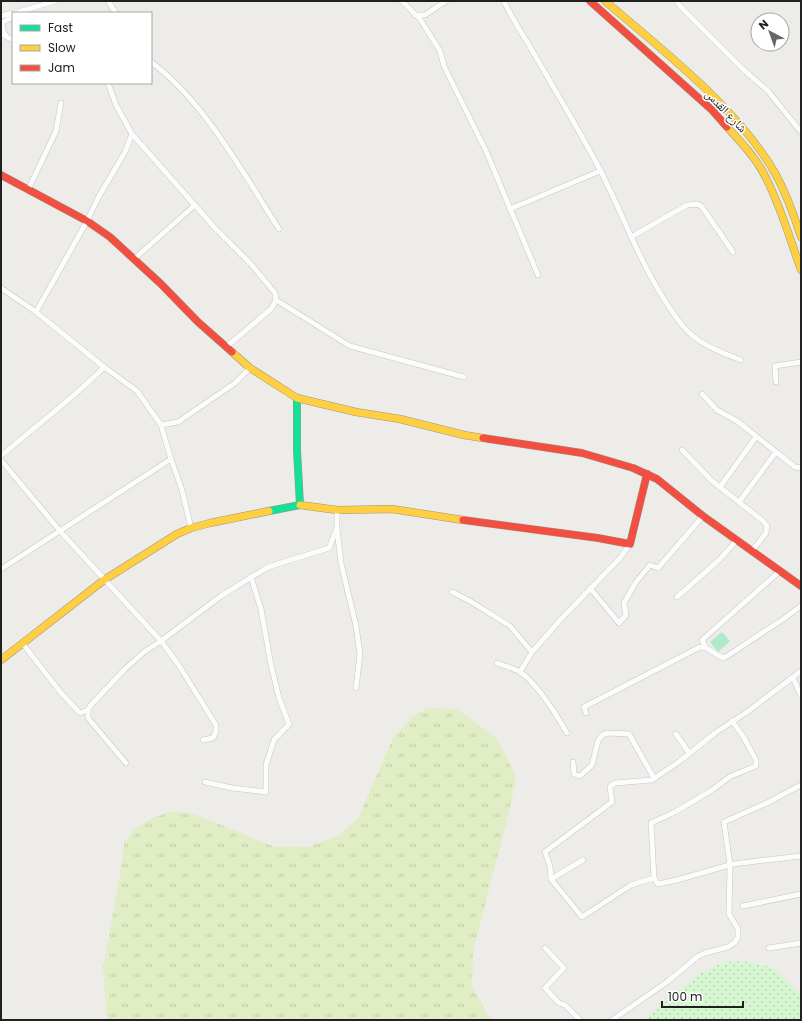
<svg xmlns="http://www.w3.org/2000/svg" width="802" height="1021" font-family="Poppins,'Noto Naskh Arabic',sans-serif">
<defs>
<pattern id="grass-tufts" width="24" height="20" patternUnits="userSpaceOnUse"><rect width="24" height="20" fill="#e1eec5"/><path d="M3 7l-1-3M5 7V3M7 7l1-3M15 17l-1-3M17 17v-4M19 17l1-3" fill="none" stroke="#c1cca9"/></pattern>
<pattern id="park-dots" width="8" height="8" patternUnits="userSpaceOnUse"><rect width="8" height="8" fill="#d7f6d2"/><path d="M2 2h.1M6 6h.1" fill="none" stroke="#b8d3b4" stroke-width="1.8" stroke-linecap="round"/></pattern>
</defs>
<rect width="100%" height="100%" fill="#eeece9"/>
<!-- grass -->
<path fill="url(#grass-tufts)" d="M428,708l29,1 37,27 12,19 10,22 -5,27 -38,148 -1,34 15,28 5,6h-385l-4,-51 18,-101 3,-24 9,-14 17,-11 22,-8 25,4 78,32h33l31,-12 19,-17 35,-80 20,-22z"/>
<!-- park -->
<path fill="url(#park-dots)" d="M742,961l18,3 13,4 24,22 4,7v23h-158l58,-47 24,-11z"/>
<!-- pitch -->
<path fill="#b0e9c9" d="M722,632l8,9 -12,11 -8,-10z"/>
<g fill="none" stroke-linecap="round" stroke-linejoin="round">
<defs>
<g id="street">
<path d="M108,1l8,12"/>
<path d="M402,1l18,18 20,32 4,15 42,85 52,124"/>
<path d="M504,1c9,20 22,38 33,58 20,34 40,68 59,103 29,54 47,114 86,163 15,19 38,27 59,35"/>
<path d="M677,1l2,4 65,65 24,21 33,41"/>
<path d="M15,13l40,-12"/>
<path d="M415,15h10l21,-14"/>
<path d="M1,16l12,-3"/>
<path d="M1,23l12,-6"/>
<path d="M2,23l1,8 3,5"/>
<path d="M3,35l10,5"/>
<path d="M151,62c53,39 93,112 128,167"/>
<path d="M132,134l82,93 37,37 24,29 1,7 -5,9 -45,38"/>
<path d="M28,190l28,-59 5,-28"/>
<path d="M510,209l90,-38"/>
<path d="M631,237l56,-32 11,-1 4,3 31,45"/>
<path d="M134,259l61,-54"/>
<path d="M1,288l35,24 68,55 33,24 24,34 10,34 11,31 9,38"/>
<path d="M276,300l74,46 114,31"/>
<path d="M36,312l51,-91 11,-23 27,-46 7,-18 -16,-29 -8,-22"/>
<path d="M776,382l-1,-16 26,-4"/>
<path d="M702,394l15,16 20,11 58,46 6,1"/>
<path d="M161,425l17,-3 57,-39 15,-15"/>
<path d="M682,450l30,31 51,40 4,5 -1,7 -14,18"/>
<path d="M1,456c34,-30 71,-56 103,-89"/>
<path d="M1,460l59,71 101,110 60,-45 47,-29 61,-19 8,-20v-18"/>
<path d="M720,487l36,-50"/>
<path d="M739,502l37,-50"/>
<path d="M337,529l4,34 15,63 4,28 -4,34"/>
<path d="M1,569l170,-110"/>
<path d="M590,588l29,35 7,-8 -2,-12 12,-21 14,-17 8,3 45,-52"/>
<path d="M452,592l18,9 40,25 22,26 30,-34 58,-60 10,-14"/>
<path d="M677,597l42,-37 18,-20"/>
<path d="M23,644l38,49 19,20 8,-3"/>
<path d="M705,646l-3,-6 78,-69"/>
<path d="M497,663c7,3 16,5 23,9 18,12 36,42 47,61"/>
<path d="M520,672l12,-20"/>
<path d="M793,678l8,18"/>
<path d="M586,713l-2,-6 116,-60c9,-1 15,9 24,11l58,-38 19,-14"/>
<path d="M676,734l13,19"/>
<path d="M573,762l1,12 6,2 12,-11 6,-24 3,-5 6,-3 22,1 25,44"/>
<path d="M126,763l-38,-45v-8l2,-4 35,-37 19,-17 17,-11 17,23 38,61v6l-3,7 -10,2"/>
<path d="M205,782l27,6 34,4v-27l8,-25 15,-16 -10,-26 -8,-33 -10,-56 -10,-32"/>
<path d="M583,860l-32,19 31,38 49,-32 23,-7 4,6 19,-4 56,-16 68,-8"/>
<path d="M654,878l-3,-55 24,-11 37,-22 19,-14 25,-10v-6l-13,-24 -11,-15"/>
<path d="M551,879l-1,-13 -5,-14 67,-50 -2,-15 5,-4 37,-3 28,-19 35,-28 32,-21 54,-41"/>
<path d="M743,906l58,-12"/>
<path d="M545,948l19,20 -19,20 14,15 6,2 15,15"/>
<path d="M769,948l32,-5"/>
<path d="M612,1020l55,-38 30,-25 8,-4 23,-6 7,-5 3,-5v-8l-9,-15 1,-49 -6,-43 43,-19 34,-18"/>
</g>
<path id="fast" d="M269,511l31,-6 -3,-55v-52"/>
<g id="slow">
<path d="M605,1c57,49 132,106 170,172 11,20 19,42 26,64"/>
<path d="M727,127c14,15 30,32 39,51 15,29 24,61 35,92"/>
<path d="M232,352l18,16 47,30 59,14 44,7 64,16 19,3"/>
<path d="M300,505l37,5 55,-1 71,11"/>
<path d="M1,660l103,-80 73,-46 14,-6 19,-5 59,-12"/>
</g>
<g id="jam">
<path d="M590,1l122,109 15,17"/>
<path d="M1,175l86,46 23,16 51,47 37,38 34,30"/>
<path d="M483,438l99,15 51,15 24,11 46,37 98,70"/>
<path d="M463,520l135,18 32,6 17,-70"/>
</g>
</defs>
<!-- street casing -->
<use href="#street" stroke="#c7c6c5" stroke-width="6"/>
<!-- fast casing -->
<use href="#fast" stroke="#9a987f" stroke-width="8"/>
<!-- slow casing -->
<use href="#slow" stroke="#9a987f" stroke-width="8"/>
<!-- jam casing -->
<use href="#jam" stroke="#9a987f" stroke-width="8"/>
<!-- street -->
<use href="#street" stroke="#fcfcfc" stroke-width="5"/>
<!-- fast -->
<use href="#fast" stroke="#16e098" stroke-width="7"/>
<!-- slow -->
<use href="#slow" stroke="#ffcf43" stroke-width="7"/>
<!-- jam -->
<use href="#jam" stroke="#f24e42" stroke-width="7"/>
</g>
<g text-anchor="middle" stroke-width="3" stroke-linejoin="round" paint-order="stroke">
<!-- street labels -->
<g font-size="12" fill="#202020" stroke="#fff">
<text transform="translate(726 111) rotate(46)" y="4">شارع القدس</text>
</g>
</g>
<!-- border -->
<rect width="802" height="1021" fill="none" stroke="#202020" stroke-width="4"/>
<!-- legend -->
<rect x="12" y="12" width="140" height="72" fill="#ffffff" stroke="#a6a6a6"/>
<rect x="20" y="25" width="20" height="6" fill="#16e098" stroke="#a6a6a6"/>
<text x="48" y="32" font-size="12" fill="#202020">Fast</text>
<rect x="20" y="45" width="20" height="6" fill="#ffcf43" stroke="#a6a6a6"/>
<text x="48" y="52" font-size="12" fill="#202020">Slow</text>
<rect x="20" y="65" width="20" height="6" fill="#f24e42" stroke="#a6a6a6"/>
<text x="48" y="72" font-size="12" fill="#202020">Jam</text>
<!-- north arrow -->
<g transform="translate(770 32) rotate(319)"><circle r="19" fill="#ffffff" stroke="#a6a6a6"/>
<path d="M0-3L7 15L0 10L-7 15Z" fill="#686766"/>
<text y="-6" font-size="11" font-weight="bold" text-anchor="middle" fill="#202020">N</text>
</g>
<!-- scale -->
<path d="M662 1001v6h81v-6" fill="none" stroke="#202020" stroke-width="2"/>
<text x="668" y="1001" font-size="12" fill="#202020" stroke="#ffffff" stroke-width="3" paint-order="stroke">100 m</text>
</svg>
